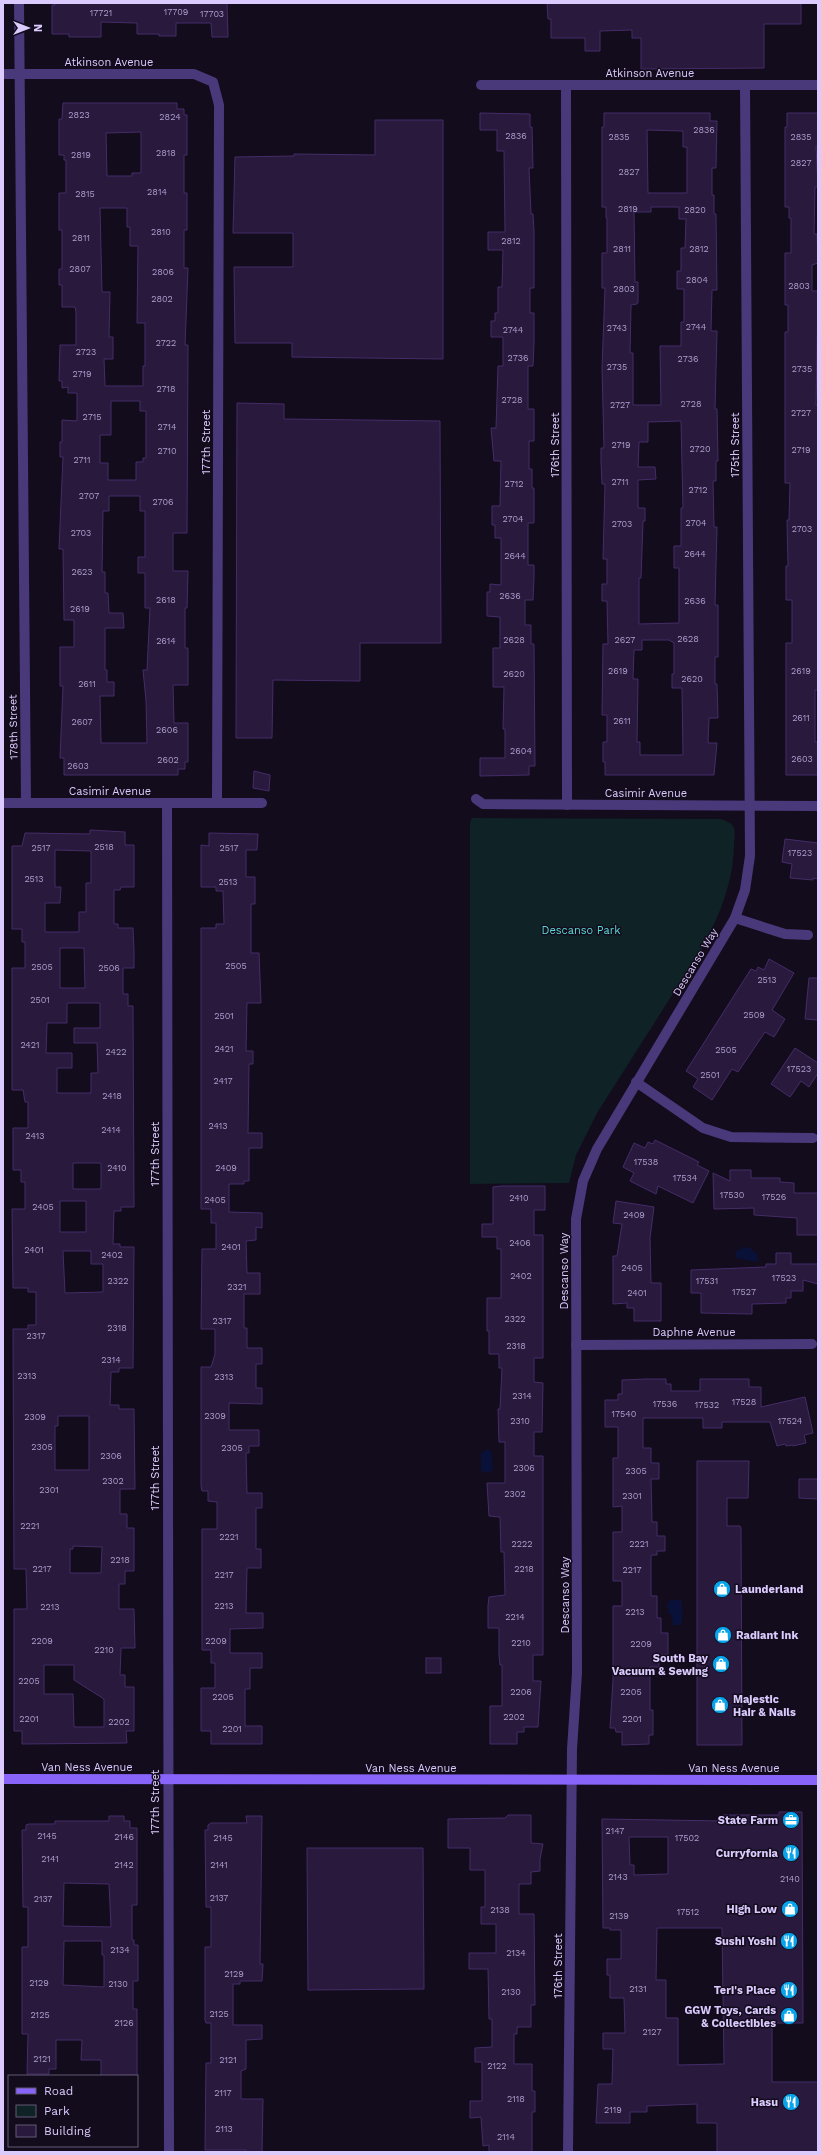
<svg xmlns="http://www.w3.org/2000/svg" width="821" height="2155" font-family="'Work Sans',sans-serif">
<rect width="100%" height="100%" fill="#130c1d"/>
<!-- green -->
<path fill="#0f2226" d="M472,818l248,1c4,1 10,3 13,7 3,5 1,13 1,19 -1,38 -14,70 -32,103l-105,165 -21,42 -7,28 -99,1v-361z"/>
<!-- water -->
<g fill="#0a1138">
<path d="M744,1247l6,1 8,7 -1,7 -21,-4 -1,-6z"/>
<path d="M488,1449l4,4 1,17 -5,3 -7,-2v-18z"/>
<path d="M670,1600h11l2,13 -2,12h-8l-2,-11 -4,-2 2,-2 -2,-4z"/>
</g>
<!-- building -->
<g fill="#28193d" stroke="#452c68" fill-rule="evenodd">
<path d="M55,3h172l1,34h-16l-1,-14h-35v13h-17v-2h-22v-11l-36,-1v15h-32v-3h-17v-29h3z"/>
<path d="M547,3h254v21h-37v44l-123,1v-31h-9v-8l-32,1v20h-15v-13h-34v-19h-3z"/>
<path d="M63,103h114v6h7v6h3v40h-3v38h3v37h-3v38h4l-3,77h3l-1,188h-14v38h15l-1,37h-2v40h3v37h-15l1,38h14v39h-3v7h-7v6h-114v-17h-4l3,-72h-3v-39h14v-27h-10l-1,-71h-4l4,-92h-3v-15h2v-22l15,1v-28h-9v-6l-6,1v-7h-3l1,-36h16v-33l-1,-5h-13v-22h-3v-16h3v-39h-3v-37h7v-33h-2v-5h-5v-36h3zM141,132v41h-9v3h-25l-1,-43zM100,208h27v19h3v19h8l-1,77h8v43h-2v20h-38l-1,-27h9v-22h-4l1,-45h-8zM111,401h29v10h6v47h-3v4h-7v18h-28v-17h-8v-28h11zM109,496h31v15h5v46h-7v16h7v35h5l-3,62h-4l3,30 1,43h-46l-1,-47h14v-14h-7v-12h-2v-42h19l-1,-15h-14l-1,-20h-3v-21h-3l1,-61h6z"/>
<path d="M480,113l50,1v13h2l1,41h-4l2,46h2l1,17v57h-4v25h4v30l-1,23h-5v43h6v32h-5v28h3v19h2v35h-6v42h6v13l-1,22h-8v25h6v19h3l1,122h-6v9l-49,1v-18h25v-29h-2l1,-42h-11v-39h7v-31l-13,-1v-24h3v-8l11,1v-47h-6v-13h-3v-19h8l1,-45h-7l-3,-33h5l2,-62h5v-29h-12v-16h4v-8h3v-26h4l1,-37h-15v-18h17l-1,-81h-7v-21h-17z"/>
<path d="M604,113h106v8h7l-1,47h-4v27h2v19h2l1,76h-5l-1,41h6l-2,78h2l1,52h-2v20h-3l1,46h3l-2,78h3v52h-3v27h2l1,34h-9l-1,25h9l-3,32h-109v-13h-2v-20h4v-27h-5l1,-71h5l-1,-43h-5v-17h5v-25h-4l2,-75h-3l-1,-23v-13h3l-2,-80 3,-80h-3v-35h5v-35h-1v-11h-4v-80h2zM647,130l36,1v16h4v46h-39zM651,207h28v12h7l-1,29h-4v23h-4v18h7v33h-3v24h-21l1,59h-28v-52h-3l1,-48 6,-1 1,-2v-20h-3l-1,-70h17zM681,421l2,87h-2v38h-7v22h5v55l-40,1v-46h2l2,-57h2v-13h-7v-28l18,-1 -1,-12h-17l1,-25h9v-20zM642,640h27l5,3v31h-2v14h10l1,67h-43v-13h-3l1,-63h-5l1,-29h8z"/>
<path d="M787,113h31v33h-2l2,41h-3l-1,47h3l1,29 -6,2v26h6l-2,114h2v285h-3v52h3v33h-32v-132h6v-43h-6v-34h2l-1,-46h2l1,-37h-5v-151h3v-27h-3v-52h6v-35h-2v-11h-4v-80h2z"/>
<path d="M375,120h68v239l-151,-2v-14h-57l-1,-76h59v-34h-60l2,-76 59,-1v-2l81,1z"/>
<path d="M237,403l47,1v15l156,2 1,222h-81v38l-87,-1 -1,58h-36z"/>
<path d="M254,771l16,4 -1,16 -16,-3z"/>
<path d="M90,830l35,2v13h9v42h-13l-1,3h-6v34h4v4h15l1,22v18h-11v26h5v12h5l1,201h-13v4h-7l-1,33h7v3h14l-1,121h-14v4h-8l-1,33h9v4h15l1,80h-15v25h7v14h7v43h-9v13h-6v25h15l1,39h-14l-1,27h5v12h9v44h-8l1,12 -105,1v-13h-8v-122h13l-1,-40h-12l-1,-240h15v-4h8v-33h-8v-4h-15l-1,-79h13v-27h-4v-12h-8v-42h15v-26h-3l-2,-12h-11v-122h13v-26h-3v-13h-10v-83h10l3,-13 65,1zM55,850l36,1v32h-5v29h-7v20h-34v-29h15l1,-16h-6zM60,948h24l1,40h-25zM67,1003h33v25h-26v15h23l1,30h-7v20h-34v-25h15v-15h-26l1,-30h20zM73,1163h28v26h-28zM60,1201h26v31h-26zM63,1251h28v13h12v28l-38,1zM58,1416h31v54h-34v-44h3zM73,1546l29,1 -1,26h-31v-24h3zM44,1665h30v15l30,19v28h-30l-1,-33h-29z"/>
<path d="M209,833l49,1 -1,16h-11v27h9v27h-4v49h8l2,50h-14l-1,48h7v13h-4l-1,69h14v15h-13v33h-5v3h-15v28l33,1v15l-6,-1v13l-10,1 1,32h13v21h-16v34h3v20h15v16h-6v24h6v16l-33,-1v27h30v16h-10v7h-3l1,40h15v15h-6v41h5v19h-14l-1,45h17v15l-33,1v24h32v15h-12v21h-5v37h17v18h-51v-13h-10v-43h14v-25h-4v-13h-9v-121h15v-27l-9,-1v-10h-6l-1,-5v-119h10l4,-13v-25h-14l1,-80h14v-26h-5v-14h-10v-281h15v-4h8l-1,-33h-7v-4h-15v-42l8,1z"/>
<path d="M785,839l33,4v36l-5,-1v2l-23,-2 2,-14 -10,-2z"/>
<path d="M769,959l25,14 -22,37 13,9 -11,18 -9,-5 -27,40 -6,-3 -20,31 -19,-13 5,-8 -12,-8 65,-102 5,2 2,-4 6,3z"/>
<path d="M809,978h9v42l-13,-1z"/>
<path d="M795,1048l23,15v10l-9,14 -8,-6 -11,16 -19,-13z"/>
<path d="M655,1140l44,22 -2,3 12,6 -16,32 -35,-17 -2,8 -26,-13 4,-8 -11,-6 11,-24 11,5 3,-6 5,2z"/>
<path d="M730,1170h21v8h29v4l14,1v10h24v42h-21v-17l-43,-3v-7l-40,1 -1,-36 17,8z"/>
<path d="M501,1186h44v24h-11v25h9v123h-9v24l9,1 -1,49h-8v24h9v199h-10v26h8l-3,46h-14v5h-7v12h-27v-38h12v-41h-2l-1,-10v-27h-11v-22l1,-9 16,-2 -1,-43h-3l-1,-35 -11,-1 -2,-33h18v-41h-6l-1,-33h2l2,-41h-3v-14h-10v-23h-2v-33h14v-49h-4v-12h-15v-13h11v-37z"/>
<path d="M616,1201l38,6 -4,31 1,45h10v38h-27v-13h-7v-5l-14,1v-48h4l5,-32 -9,-1z"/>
<path d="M776,1253h15v11h27v20l-15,-4v11h-12v7h-5v5l-34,1v10l-51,-1v-20h-10v-23l75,-3v-3h10z"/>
<path d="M646,1379h20v5h5v7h29v-12h49v8h12v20l44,-10 8,36 -9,2 2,8 -13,3v-1l-7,1 -1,-2 -8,2 -7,-24h-48v6h-19v-10h-60v30h8v15h8v16h-8l1,43h5v14h8v15h-8v4h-6v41h6v22h4v15h7v22h-9v12h-9v43h3v25h-4v9l-27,1v-13h-6l-1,-4h-5l3,-48v-74h9v-25h-9v-49h9v-26l-9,1v-49h5v-31h-13v-27h13v-6h4v-14z"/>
<path d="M697,1461h52l-1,37h-21v28h13l1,2 1,217h-45z"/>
<path d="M799,1479h19v20l-19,-1z"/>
<rect x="426" y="1658" width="15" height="15"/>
<path d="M779,1812h23l1,211h-31v59h46v70h-101v-29h-20v-19l-50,2v6h-17v11h-34l2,-39h14l1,-35h-10v-16h22l-1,-35h-14v-23h-3v-16h14v-29h-11v-2h-7l-1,-109 121,2v-6h56zM629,1837h39v37l-34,1v-10h-4zM657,1928h65l2,136 -46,1v-47h-12v-38h-10z"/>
<path d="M508,1815h23v28l12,1 -3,15v12l-9,1v12h-12v30h15l1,91h-4v22h-14v7h-3v30h18v27h3v21h-3v40h-43v-7l-6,1 -2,-29 -11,1v-17h12v-39h-7v-14l17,-1v-28h-3l-1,-50h-19v-16h27v-29h-15v-17h4v-37h-15v-22h-22v-29l57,-1z"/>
<path d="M109,1816h15v5h6v7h7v77h-5v35h2v5h4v36h-5v28h4v66l-36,1v-16h-20l1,-20h-26v29h-7v5h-22l1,-40h-6v-87h6v-40h-5l-1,-77h4v-5l3,-1h26v-3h54zM64,1883l45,1 2,43 -48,-1zM64,1941h38v14h2v32l-41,-2z"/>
<path d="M246,1816h16l-2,148h3l-1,17h-22v3h-7v41h29v14l-16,1v29l-5,2v28h22l-1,53h-16v-2h-41l1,-87h5v-40h-5l-1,-3v-73h6v-40h-5l-1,-77h3v-5l3,-2h36z"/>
<path d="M307,1848h116l1,141 -116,1z"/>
</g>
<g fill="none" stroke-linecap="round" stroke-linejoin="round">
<!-- minor -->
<g stroke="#49397a" stroke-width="10">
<path d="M19,3l7,800"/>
<path d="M3,74h191l19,8 6,23 -2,698"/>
<path d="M481,85h337"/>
<path d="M566,85l1,720"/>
<path d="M476,799l7,5 335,2"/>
<path d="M3,803h259"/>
<path d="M167,803l2,1349"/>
<path d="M735,918l50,16 23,1"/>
<path d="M636,1082l67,46 28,9 82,1"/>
<path d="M576,1345l236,-1"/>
<path d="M568,2152l4,-403 5,-76 -1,-454 7,-38 14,-32 138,-231 10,-28 5,-34 -5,-771"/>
</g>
<!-- secondary -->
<path stroke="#8864fa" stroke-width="10" d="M3,1779l815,1"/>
</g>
<!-- icons -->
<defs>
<symbol id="shop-disc" viewBox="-11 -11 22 22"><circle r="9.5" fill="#08a4eb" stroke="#130c1d"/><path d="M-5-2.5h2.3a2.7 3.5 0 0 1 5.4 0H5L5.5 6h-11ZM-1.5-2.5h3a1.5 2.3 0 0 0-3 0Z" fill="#fff"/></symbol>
<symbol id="office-disc" viewBox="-11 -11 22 22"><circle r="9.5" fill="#08a4eb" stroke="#130c1d"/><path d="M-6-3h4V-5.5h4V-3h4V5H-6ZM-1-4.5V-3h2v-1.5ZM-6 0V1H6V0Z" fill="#fff"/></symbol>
<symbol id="restaurant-disc" viewBox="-11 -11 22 22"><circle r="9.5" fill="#08a4eb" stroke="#130c1d"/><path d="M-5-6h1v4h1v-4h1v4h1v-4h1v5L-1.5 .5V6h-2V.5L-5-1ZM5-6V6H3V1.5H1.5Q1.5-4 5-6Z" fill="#fff"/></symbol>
</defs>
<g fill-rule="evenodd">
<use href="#shop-disc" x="712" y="1579" width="20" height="20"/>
<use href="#shop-disc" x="713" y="1625" width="20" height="20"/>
<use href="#shop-disc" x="711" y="1654" width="20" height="20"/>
<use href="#shop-disc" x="710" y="1695" width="20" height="20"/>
<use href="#office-disc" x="781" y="1810" width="20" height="20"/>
<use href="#restaurant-disc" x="781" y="1843" width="20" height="20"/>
<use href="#shop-disc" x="780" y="1899" width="20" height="20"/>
<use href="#restaurant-disc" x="779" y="1931" width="20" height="20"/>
<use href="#restaurant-disc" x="779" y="1980" width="20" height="20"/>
<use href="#shop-disc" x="779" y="2006" width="20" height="20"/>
<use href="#restaurant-disc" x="781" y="2092" width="20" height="20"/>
</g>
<g text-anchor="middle" stroke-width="3" stroke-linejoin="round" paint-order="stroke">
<!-- number labels -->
<g font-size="9" fill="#ae9ecd">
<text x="176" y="15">17709</text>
<text x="101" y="16">17721</text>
<text x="212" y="17">17703</text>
<text x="79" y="118">2823</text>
<text x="170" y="120">2824</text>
<text x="704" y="133">2836</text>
<text x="516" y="139">2836</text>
<text x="619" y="140">2835</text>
<text x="801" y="140">2835</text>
<text x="166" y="156">2818</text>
<text x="81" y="158">2819</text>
<text x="801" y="166">2827</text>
<text x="629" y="175">2827</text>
<text x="157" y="195">2814</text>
<text x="85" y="197">2815</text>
<text x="628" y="212">2819</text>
<text x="695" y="213">2820</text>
<text x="161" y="235">2810</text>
<text x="81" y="241">2811</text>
<text x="511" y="244">2812</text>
<text x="622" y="252">2811</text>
<text x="699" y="252">2812</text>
<text x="80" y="272">2807</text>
<text x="163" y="275">2806</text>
<text x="697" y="283">2804</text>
<text x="799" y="289">2803</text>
<text x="624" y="292">2803</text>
<text x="162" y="302">2802</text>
<text x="696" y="330">2744</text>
<text x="617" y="331">2743</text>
<text x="513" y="333">2744</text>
<text x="166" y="346">2722</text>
<text x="86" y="355">2723</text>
<text x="518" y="361">2736</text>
<text x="688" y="362">2736</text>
<text x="617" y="370">2735</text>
<text x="802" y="372">2735</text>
<text x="82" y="377">2719</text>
<text x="166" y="392">2718</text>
<text x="512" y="403">2728</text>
<text x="691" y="407">2728</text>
<text x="620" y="408">2727</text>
<text x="801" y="416">2727</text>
<text x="92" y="420">2715</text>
<text x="167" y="430">2714</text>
<text x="621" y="448">2719</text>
<text x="700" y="452">2720</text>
<text x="801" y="453">2719</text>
<text x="167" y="454">2710</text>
<text x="82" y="463">2711</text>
<text x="620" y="485">2711</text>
<text x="514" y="487">2712</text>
<text x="698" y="493">2712</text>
<text x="89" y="499">2707</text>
<text x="163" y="505">2706</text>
<text x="513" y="522">2704</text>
<text x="696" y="526">2704</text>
<text x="622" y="527">2703</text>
<text x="802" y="532">2703</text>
<text x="81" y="536">2703</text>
<text x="695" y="557">2644</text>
<text x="515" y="559">2644</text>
<text x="82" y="575">2623</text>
<text x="510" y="599">2636</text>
<text x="166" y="603">2618</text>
<text x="695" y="604">2636</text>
<text x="80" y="612">2619</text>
<text x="688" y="642">2628</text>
<text x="514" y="643">2628</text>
<text x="625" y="643">2627</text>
<text x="166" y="644">2614</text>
<text x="618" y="674">2619</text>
<text x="801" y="674">2619</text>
<text x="514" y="677">2620</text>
<text x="692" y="682">2620</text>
<text x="87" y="687">2611</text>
<text x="801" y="721">2611</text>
<text x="622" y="724">2611</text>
<text x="82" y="725">2607</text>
<text x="167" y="733">2606</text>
<text x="521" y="754">2604</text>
<text x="802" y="762">2603</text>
<text x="168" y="763">2602</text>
<text x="78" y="769">2603</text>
<text x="104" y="850">2518</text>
<text x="41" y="851">2517</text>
<text x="229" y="851">2517</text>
<text x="800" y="856">17523</text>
<text x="34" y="882">2513</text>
<text x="228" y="885">2513</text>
<text x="236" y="969">2505</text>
<text x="42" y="970">2505</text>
<text x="109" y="971">2506</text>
<text x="767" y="983">2513</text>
<text x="40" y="1003">2501</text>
<text x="754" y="1018">2509</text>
<text x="224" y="1019">2501</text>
<text x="30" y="1048">2421</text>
<text x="224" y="1052">2421</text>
<text x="726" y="1053">2505</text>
<text x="116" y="1055">2422</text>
<text x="799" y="1072">17523</text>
<text x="710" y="1078">2501</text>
<text x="223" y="1084">2417</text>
<text x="112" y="1099">2418</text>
<text x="218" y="1129">2413</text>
<text x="111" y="1133">2414</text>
<text x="35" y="1139">2413</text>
<text x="646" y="1165">17538</text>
<text x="117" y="1171">2410</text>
<text x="226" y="1171">2409</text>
<text x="685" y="1181">17534</text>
<text x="732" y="1198">17530</text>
<text x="774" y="1200">17526</text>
<text x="519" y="1201">2410</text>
<text x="215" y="1203">2405</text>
<text x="43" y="1210">2405</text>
<text x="634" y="1218">2409</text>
<text x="520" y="1246">2406</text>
<text x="231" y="1250">2401</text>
<text x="34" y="1253">2401</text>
<text x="112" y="1258">2402</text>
<text x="632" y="1271">2405</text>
<text x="521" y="1279">2402</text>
<text x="784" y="1281">17523</text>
<text x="118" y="1284">2322</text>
<text x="707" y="1284">17531</text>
<text x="237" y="1290">2321</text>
<text x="744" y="1295">17527</text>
<text x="637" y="1296">2401</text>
<text x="515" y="1322">2322</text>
<text x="222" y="1324">2317</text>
<text x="117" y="1331">2318</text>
<text x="36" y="1339">2317</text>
<text x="516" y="1349">2318</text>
<text x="111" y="1363">2314</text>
<text x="27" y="1379">2313</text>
<text x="224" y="1380">2313</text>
<text x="522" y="1399">2314</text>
<text x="744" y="1405">17528</text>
<text x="665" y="1407">17536</text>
<text x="707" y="1408">17532</text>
<text x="624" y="1417">17540</text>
<text x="215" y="1419">2309</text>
<text x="35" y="1420">2309</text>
<text x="520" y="1424">2310</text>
<text x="790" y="1424">17524</text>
<text x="42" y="1450">2305</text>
<text x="232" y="1451">2305</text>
<text x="111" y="1459">2306</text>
<text x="524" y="1471">2306</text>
<text x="636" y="1474">2305</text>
<text x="113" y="1484">2302</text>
<text x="49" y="1493">2301</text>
<text x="515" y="1497">2302</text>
<text x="632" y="1499">2301</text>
<text x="30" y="1529">2221</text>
<text x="229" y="1540">2221</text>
<text x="522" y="1547">2222</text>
<text x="639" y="1547">2221</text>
<text x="120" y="1563">2218</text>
<text x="42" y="1572">2217</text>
<text x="524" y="1572">2218</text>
<text x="632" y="1573">2217</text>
<text x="224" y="1578">2217</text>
<text x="224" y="1609">2213</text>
<text x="50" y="1610">2213</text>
<text x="635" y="1615">2213</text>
<text x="515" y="1620">2214</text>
<text x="42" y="1644">2209</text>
<text x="216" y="1644">2209</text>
<text x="521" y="1646">2210</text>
<text x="641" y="1647">2209</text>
<text x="104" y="1653">2210</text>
<text x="29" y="1684">2205</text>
<text x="521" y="1695">2206</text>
<text x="631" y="1695">2205</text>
<text x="223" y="1700">2205</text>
<text x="514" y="1720">2202</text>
<text x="29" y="1722">2201</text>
<text x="632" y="1722">2201</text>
<text x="119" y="1725">2202</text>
<text x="232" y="1732">2201</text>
<text x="615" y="1834">2147</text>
<text x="47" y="1839">2145</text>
<text x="124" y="1840">2146</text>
<text x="223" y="1841">2145</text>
<text x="687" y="1841">17502</text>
<text x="50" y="1862">2141</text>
<text x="124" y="1868">2142</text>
<text x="219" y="1868">2141</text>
<text x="618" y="1880">2143</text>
<text x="790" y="1882">2140</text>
<text x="219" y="1901">2137</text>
<text x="43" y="1902">2137</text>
<text x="500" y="1913">2138</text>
<text x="688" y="1915">17512</text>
<text x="619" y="1919">2139</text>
<text x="120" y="1953">2134</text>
<text x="516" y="1956">2134</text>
<text x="234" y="1977">2129</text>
<text x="39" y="1986">2129</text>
<text x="118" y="1987">2130</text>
<text x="638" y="1992">2131</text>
<text x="511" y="1995">2130</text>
<text x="219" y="2017">2125</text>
<text x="40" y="2018">2125</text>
<text x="124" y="2026">2126</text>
<text x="652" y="2035">2127</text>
<text x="42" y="2062">2121</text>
<text x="228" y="2063">2121</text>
<text x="497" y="2069">2122</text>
<text x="223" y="2096">2117</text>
<text x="516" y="2102">2118</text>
<text x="613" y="2113">2119</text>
<text x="224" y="2132">2113</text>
<text x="506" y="2140">2114</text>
</g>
<!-- street labels -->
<g font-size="11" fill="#dbcafd" stroke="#130c1d">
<text x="109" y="66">Atkinson Avenue</text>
<text x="650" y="77">Atkinson Avenue</text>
<text transform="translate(206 442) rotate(-90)" y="4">177th Street</text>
<text transform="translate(555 445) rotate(-90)" y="4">176th Street</text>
<text transform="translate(735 445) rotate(-90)" y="4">175th Street</text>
<text transform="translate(13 727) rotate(-91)" y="4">178th Street</text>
<text x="110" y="795">Casimir Avenue</text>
<text x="646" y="797">Casimir Avenue</text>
<text transform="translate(695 962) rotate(-59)" y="4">Descanso Way</text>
<text transform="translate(155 1154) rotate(-90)" y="4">177th Street</text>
<text transform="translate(564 1271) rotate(-90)" y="4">Descanso Way</text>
<text x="694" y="1336">Daphne Avenue</text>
<text transform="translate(155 1478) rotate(-90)" y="4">177th Street</text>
<text transform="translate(565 1595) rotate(-90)" y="4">Descanso Way</text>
<text x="87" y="1771">Van Ness Avenue</text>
<text x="411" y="1772">Van Ness Avenue</text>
<text x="734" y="1772">Van Ness Avenue</text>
<text transform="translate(155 1802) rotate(-90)" y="4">177th Street</text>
<text transform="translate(558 1966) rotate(-90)" y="4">176th Street</text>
</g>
<!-- park labels -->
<g font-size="11" fill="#59dad5" stroke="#130c1d">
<text x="581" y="934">Descanso Park</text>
</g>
<!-- poi labels -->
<g font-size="11" font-weight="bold" fill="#dbcafd" stroke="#130c1d" text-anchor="end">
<text x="735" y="1593" text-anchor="start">Launderland</text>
<text x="736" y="1639" text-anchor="start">Radiant Ink</text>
<text x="708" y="1662">South Bay<tspan x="708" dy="13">Vacuum &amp; Sewing</tspan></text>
<text x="733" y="1703" text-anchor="start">Majestic<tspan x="733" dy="13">Hair &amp; Nails</tspan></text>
<text x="778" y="1824">State Farm</text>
<text x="778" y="1857">Curryfornia</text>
<text x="777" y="1913">High Low</text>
<text x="776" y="1945">Sushi Yoshi</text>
<text x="776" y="1994">Teri's Place</text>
<text x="776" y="2014">GGW Toys, Cards<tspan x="776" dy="13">&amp; Collectibles</tspan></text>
<text x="778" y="2106">Hasu</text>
</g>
</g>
<!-- border -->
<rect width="821" height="2155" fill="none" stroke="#dbcafd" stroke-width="8"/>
<!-- legend -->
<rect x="8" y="2075" width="130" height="72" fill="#130c1d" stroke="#635877"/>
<rect x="16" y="2088" width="20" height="6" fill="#8864fa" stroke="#635877"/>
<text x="44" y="2095" font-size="12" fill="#dbcafd">Road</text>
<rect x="16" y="2105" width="20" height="12" fill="#0f2226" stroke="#635877"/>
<text x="44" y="2115" font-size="12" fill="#dbcafd">Park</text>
<rect x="16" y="2125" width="20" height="12" fill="#28193d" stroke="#635877"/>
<text x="44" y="2135" font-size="12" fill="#dbcafd">Building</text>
<!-- north arrow -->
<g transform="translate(28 28) rotate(90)" stroke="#130c1d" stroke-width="3" paint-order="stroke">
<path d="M0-3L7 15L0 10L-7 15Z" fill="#dbcafd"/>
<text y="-6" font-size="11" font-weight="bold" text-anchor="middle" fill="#dbcafd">N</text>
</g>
</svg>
